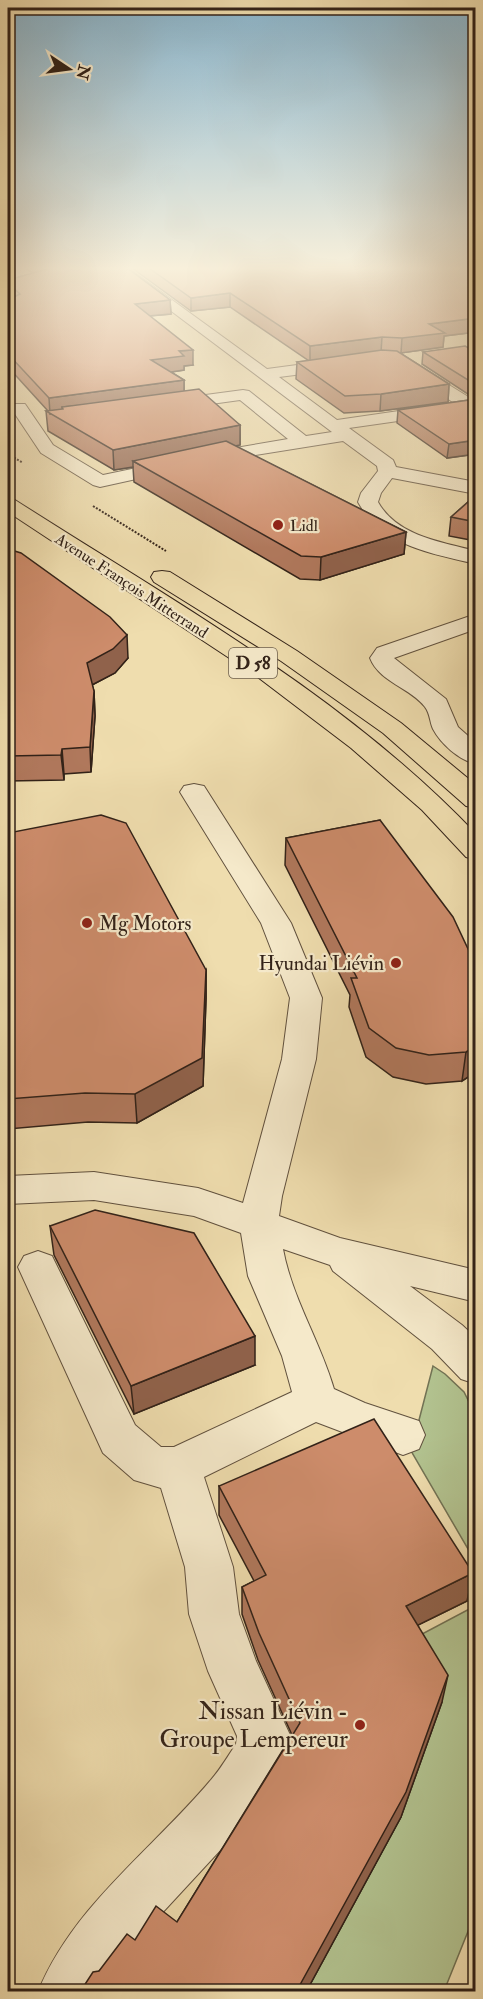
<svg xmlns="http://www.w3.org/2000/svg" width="483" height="1999" font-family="'IM FELL Double Pica',serif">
<rect width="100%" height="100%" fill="#efddae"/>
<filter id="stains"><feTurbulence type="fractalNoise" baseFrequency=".00333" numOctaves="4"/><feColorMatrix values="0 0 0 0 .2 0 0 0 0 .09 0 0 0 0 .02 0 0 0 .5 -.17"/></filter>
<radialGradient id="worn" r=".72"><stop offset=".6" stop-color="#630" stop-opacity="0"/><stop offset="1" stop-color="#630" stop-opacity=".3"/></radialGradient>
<!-- green -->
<g fill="#b2c28f" stroke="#727254" stroke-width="1.5">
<path d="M433,1366l12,8 19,18 11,22v147l-64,-110z"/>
<path d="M475,1606v308l-31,77 -138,1 95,-175 6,-175z"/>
</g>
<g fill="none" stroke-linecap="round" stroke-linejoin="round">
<defs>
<g id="minor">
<path d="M8,268h9l-9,4z"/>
<path d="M114,268h14l139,101 75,-10 6,2 2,3 -8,5 -63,8 58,43 117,-17 -48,-33 -2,-3 2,-3 6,-2 58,36 2,4 -5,9 -6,1 -112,16 44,32 3,7 80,15v12l-84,-16 -11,15 -3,9c19,34 63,40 98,49v13c-46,-11 -94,-18 -118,-62l3,-9 17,-22 -1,-5 -34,-25 -125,20 -118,26 -7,-2 -52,-32 -30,-45 2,-4h12l28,41 50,30 115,-24 70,-12 -48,-39 -72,10 -6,-1 -2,-4 8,-5 75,-10 6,1 57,45 26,-4z"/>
<path d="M476,614v15l-82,29 52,41 12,28 18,16v21c-17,-4 -35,-20 -43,-35 -3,-6 -3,-16 -8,-22 -14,-19 -46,-25 -55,-49l7,-10z"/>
<path d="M194,784l10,2 87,137 31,75 -6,61 -34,137 -3,20 61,22 136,32v32l-66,-16 52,39 14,13v46l-15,-5 -29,-30 -99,-78 -3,-6 -47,-16c9,49 37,92 51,140l31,14 54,18 6,14 -6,14 -16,6 -87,-33 -112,55 29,90 6,47 17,47 34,74 -1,18 -8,19 -32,47 -98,106 -50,67h-63c35,-86 114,-142 172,-211 10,-11 18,-25 26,-37l1,-8 -29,-65 -19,-57 -4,-47 -24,-79 -27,-8 -31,-27 -85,-186 6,-11 14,-5 14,5 83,169 26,22h13l118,-55 -10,-36 -34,-80 -7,-43 -47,-17 -100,-16 -86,4v-28l86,-4 104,16 45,15 39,-144 8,-61 -29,-75 -81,-131 4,-6z"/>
</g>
<g id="major">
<path d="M8,498l7,2c159,102 330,196 461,334v26l-10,-3 -44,-47 -71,-62 -96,-73 -247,-163z"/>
<path d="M162,571l8,1 127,79 104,72 75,62v23l-10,-2 -83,-73 -102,-72 -127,-79 -3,-5 3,-5z"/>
</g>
</defs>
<!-- minor casing -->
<use href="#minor" stroke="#61513e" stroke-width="2"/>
<!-- major casing -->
<use href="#major" stroke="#322218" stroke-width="2"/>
<!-- path -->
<g stroke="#322218" stroke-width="2" stroke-dasharray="2 1.5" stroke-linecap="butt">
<path d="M8,454l15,9"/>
<path d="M93,506l73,45"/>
</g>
<!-- minor -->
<use href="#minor" fill="#f5e9ca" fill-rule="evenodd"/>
<!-- major -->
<use href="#major" fill="#efddae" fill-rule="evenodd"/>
</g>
<!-- wall -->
<g fill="#b0785c" stroke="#322218" stroke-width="1.5">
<path d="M23,268h104l43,32 1,14 -21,2 43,49 -9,1v4l-13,2 13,8v11l56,34v20l-5,1 171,86 -2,22 -84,26 -20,-1 -166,-97 -1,-15 -19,3 -66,-39 -2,-20h2l-40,-44v-67l3,-2 -3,-3v-15l26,-7z"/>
<path d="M132,268h344v64l-32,4 -1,11 -43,6 49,31 -1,18 -68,9 -36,2 -48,-34 1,-17 12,-1 -79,-54 -39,4z"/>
<path d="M423,352h53v102l-29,4 -50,-35 1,-13 71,-10 2,-4 -49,-32z"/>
<path d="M476,495v46l-27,-5 2,-19z"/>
<path d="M8,549l120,109 -13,15 -23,12 2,6 1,25 -4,56 -27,2v6l-56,1z"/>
<path d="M380,820l96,252 -14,9 -36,3 -33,-7 -27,-20 -17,-50 1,-12 -65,-130 1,-27z"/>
<path d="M8,833l198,137v28l-3,88 -66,37 -49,-1 -80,7z"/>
<path d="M50,1226l205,139 -121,49 -80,-159z"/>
<path d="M219,1486l248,115 -49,24 24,77 -41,115 -95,175h-226l19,-21 36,-31 42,-18 115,-187 -34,-75 -16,-46v-27l12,-6 -35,-66z"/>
</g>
<!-- shaded-wall -->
<g fill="#90624b" stroke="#322218" stroke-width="1.5">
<path d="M230,293v14l-39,4v-13z"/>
<path d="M170,300l1,14 -35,3 -1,-13z"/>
<path d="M476,318v14l-32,4 -1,11 -42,6 1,-15 27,-14z"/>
<path d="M382,337l-1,15 -71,9v-15z"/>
<path d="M193,350v15l-9,1v4l-32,5 -1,-15 28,-9z"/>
<path d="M184,380v16l-122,11v5l-12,2 -1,-16z"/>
<path d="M449,384l-1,18 -68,9 1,-17z"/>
<path d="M240,425v20l-100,20 -7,-4v6l-19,3 -1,-20z"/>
<path d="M476,440v14l-29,4 2,-14z"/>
<path d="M406,532l-2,22 -84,26 1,-23z"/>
<path d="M127,635l1,23 -13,15 -27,14 -1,-24z"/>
<path d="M94,691l1,25 -4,56 -1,-25z"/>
<path d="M62,749l2,25v6l-3,-25z"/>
<path d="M206,970v28l-3,88 -66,37 -2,-29z"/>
<path d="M476,1046v26l-14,9 4,-29z"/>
<path d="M255,1336v29l-121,49 -3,-28z"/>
<path d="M473,1573l-6,28 -65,32 4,-27z"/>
<path d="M448,1675l-6,27 -41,115 -95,175h-10z"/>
</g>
<!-- building -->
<g fill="#cd8c6b" stroke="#322218" stroke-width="1.5">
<path d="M51,268h76l43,32 -35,4 58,46 -14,1 5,5 -33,4 33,20 -135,18 -41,-44v-54l12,-6 -12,-11v-3z"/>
<path d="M149,268h327v50l-47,6 16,9 -43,5 -20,-1 -72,9 -80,-53 -39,5z"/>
<path d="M465,346l11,6v88l-27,4 -51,-34 71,-10 6,-12 -2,-5 -50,-31z"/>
<path d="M382,350l15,1 52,33 -68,10 -36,2 -48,-34z"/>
<path d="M199,389l41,36 -127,25 -67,-39 17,-2 -1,-2z"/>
<path d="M226,441l180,91 -85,25 -20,-1 -168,-95z"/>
<path d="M476,495v27l-25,-5z"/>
<path d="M8,549l13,4 89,64 17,18 -14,14 -26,14 7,28 -4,56 -28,2 -1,6 -53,1z"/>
<path d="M101,815l25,8 80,147 -4,88 -67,36 -50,-1 -77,6v-266z"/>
<path d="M380,820l73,97 23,49v80l-10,6 -37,3 -33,-7 -27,-20 -18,-50h6l-71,-140z"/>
<path d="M95,1210l99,23 61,103 -124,50 -81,-160z"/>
<path d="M374,1419l99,154 -67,33 42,69 -42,117 -110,200h-216l13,-20 6,-1 28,-37 8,6 21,-34 21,16 123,-199 -41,-90 -17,-46 24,-12 -47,-89z"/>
</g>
<!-- sky -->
<linearGradient id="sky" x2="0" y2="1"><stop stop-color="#89b7d1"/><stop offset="0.49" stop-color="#f8f0db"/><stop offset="1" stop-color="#f8f0db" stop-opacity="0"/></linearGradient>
<rect width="483" height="548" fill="url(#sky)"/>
<!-- markers -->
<g fill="#8f2418" stroke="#f5e9ca" stroke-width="2">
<circle cx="278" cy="525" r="6"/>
<circle cx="87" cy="923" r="6"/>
<circle cx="396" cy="963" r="6"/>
<circle cx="360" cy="1725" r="6"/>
</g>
<g text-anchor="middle" stroke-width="4.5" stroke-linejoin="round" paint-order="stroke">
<!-- far-poi labels -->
<g font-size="16" fill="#322218" stroke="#f5e9ca" text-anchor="start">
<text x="290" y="531">Lidl</text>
</g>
<!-- far-street labels -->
<g font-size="16" fill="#322218" stroke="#f5e9ca">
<text transform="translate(132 585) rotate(33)" y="6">Avenue François Mitterrand</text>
</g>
<!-- shield labels -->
<rect fill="#f5e9ca" stroke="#6c5e4d" stroke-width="1.5" x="229" y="648" width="48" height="30" rx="4.5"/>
<g font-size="18" font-weight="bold" fill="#322218">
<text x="253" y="669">D 58</text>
</g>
<!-- poi labels -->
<g font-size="20" fill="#322218" stroke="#f5e9ca" text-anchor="start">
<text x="99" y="930">Mg Motors</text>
<text x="384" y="970" text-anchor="end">Hyundai Liévin</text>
</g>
<!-- near-poi labels -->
<g font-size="24" fill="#322218" stroke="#f5e9ca" text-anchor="end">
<text x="348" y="1719">Nissan Liévin -<tspan x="348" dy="28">Groupe Lempereur</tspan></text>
</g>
</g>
<!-- margin -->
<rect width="483" height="1999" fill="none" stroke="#efddae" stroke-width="30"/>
<rect x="9" y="9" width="465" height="1981" fill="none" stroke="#322218" stroke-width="3"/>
<rect x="15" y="15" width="453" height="1969" fill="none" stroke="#322218" stroke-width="1.5"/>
<!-- north arrow -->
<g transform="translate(69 69) rotate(103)" stroke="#f5e9ca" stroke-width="4.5" paint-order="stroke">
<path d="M0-4.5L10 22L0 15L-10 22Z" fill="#322218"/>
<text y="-9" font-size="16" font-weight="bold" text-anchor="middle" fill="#322218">N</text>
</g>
<rect width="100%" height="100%" filter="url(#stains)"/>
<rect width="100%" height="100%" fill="url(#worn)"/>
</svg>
